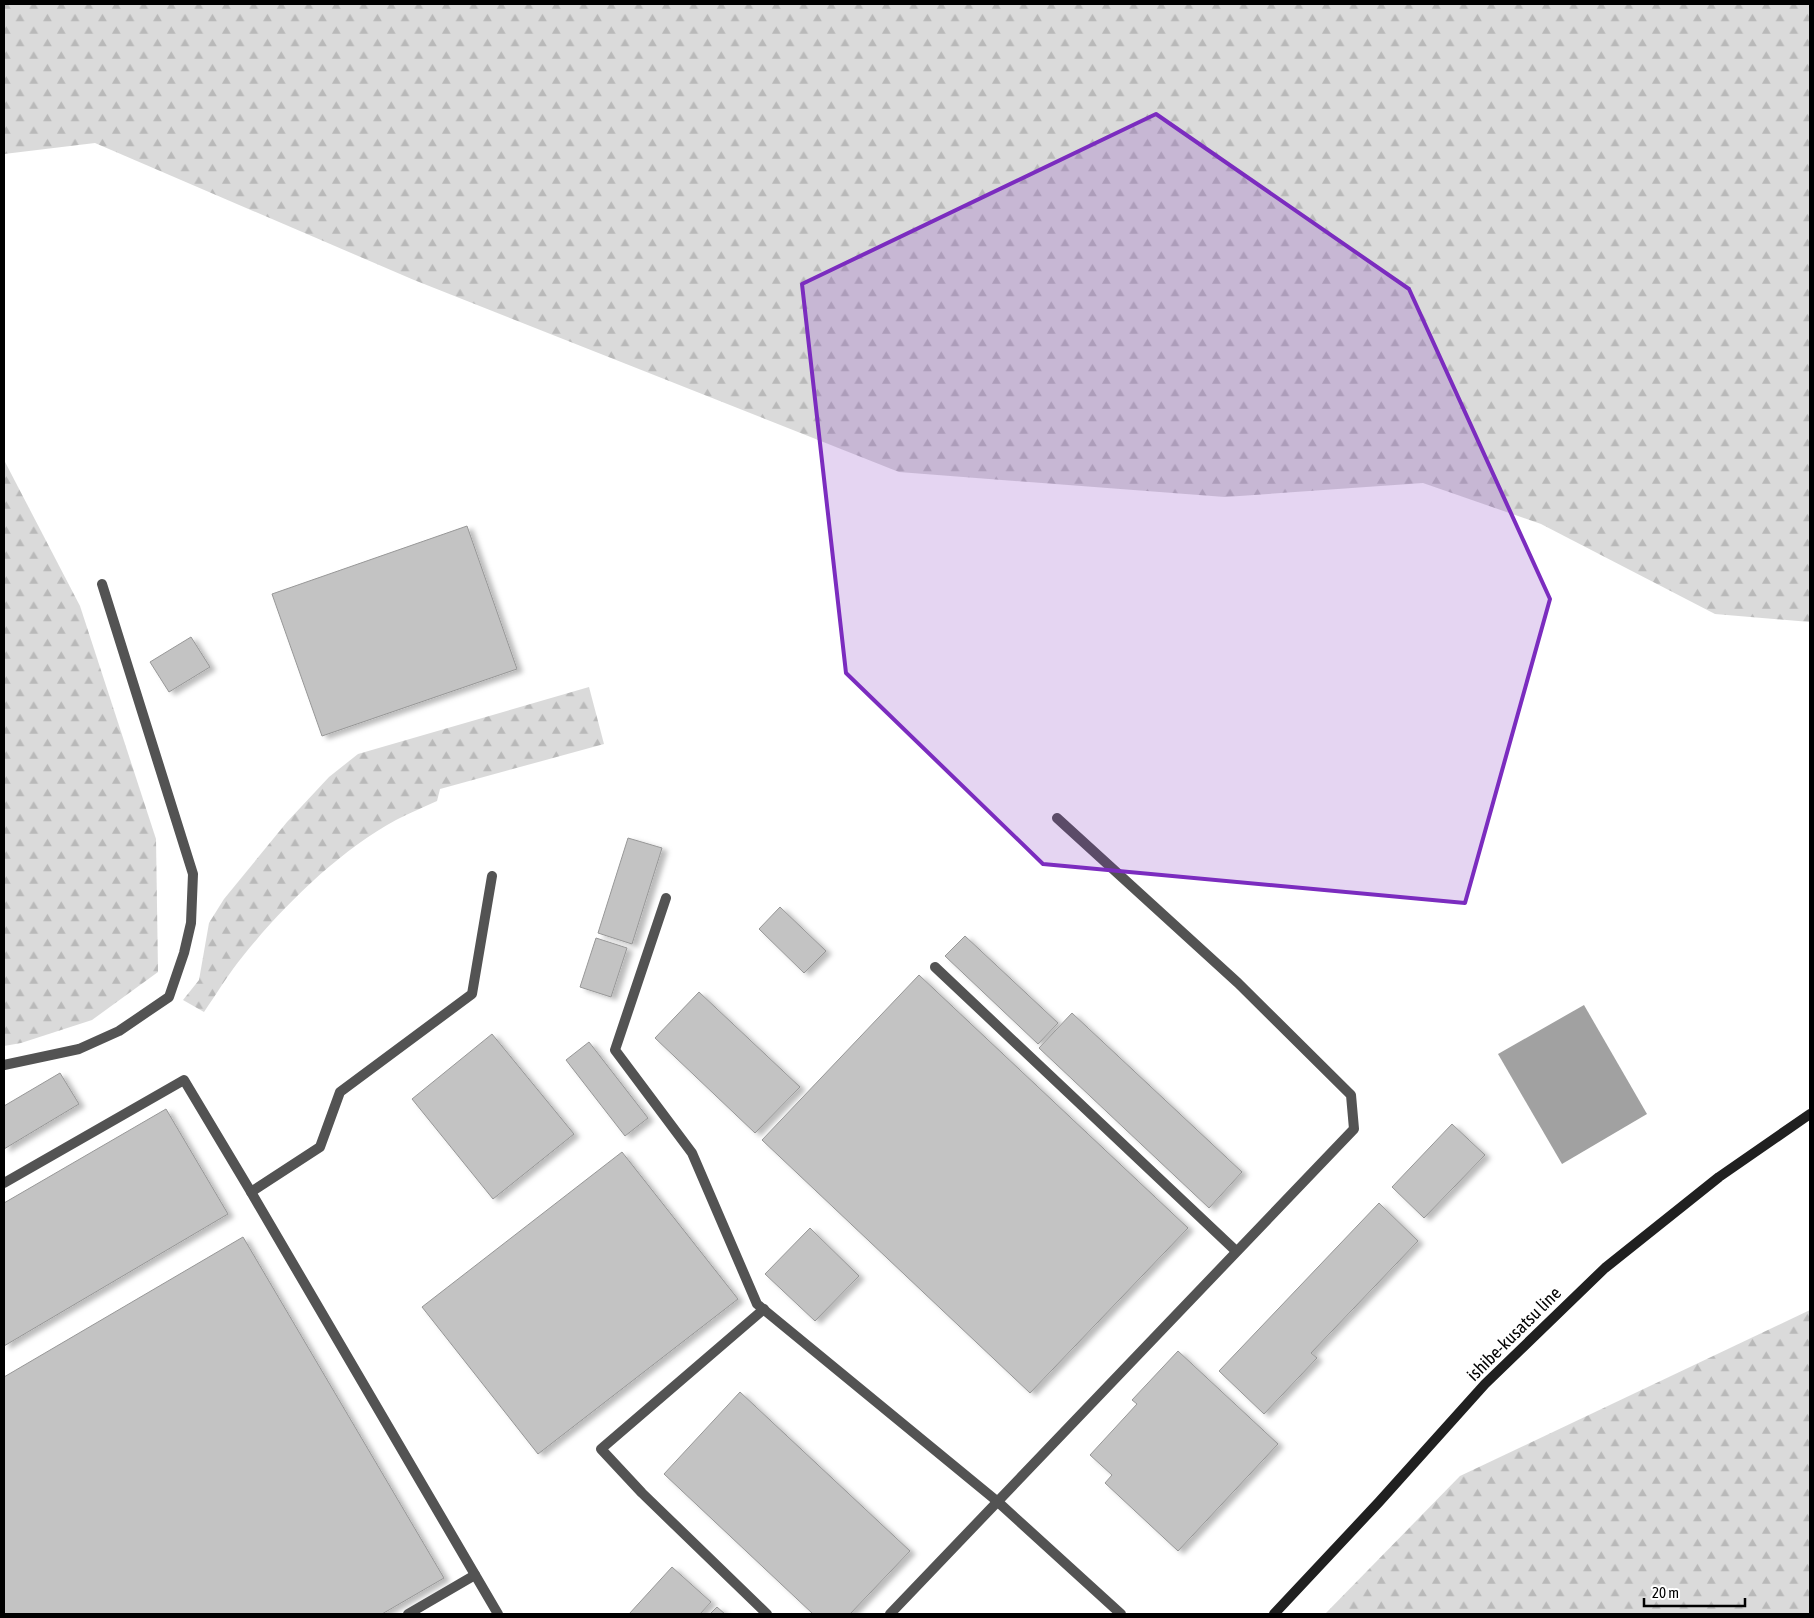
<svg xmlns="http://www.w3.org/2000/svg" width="1814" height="1618" font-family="'Asap Condensed',sans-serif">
<defs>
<pattern id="forest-firs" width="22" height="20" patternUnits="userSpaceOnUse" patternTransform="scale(1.25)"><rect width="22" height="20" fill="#dadada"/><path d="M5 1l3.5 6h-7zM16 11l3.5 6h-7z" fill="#b9b9b9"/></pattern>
<filter id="shadow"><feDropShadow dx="5.5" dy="3" stdDeviation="2.5" flood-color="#0004"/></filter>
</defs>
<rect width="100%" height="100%" fill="#fff"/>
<!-- forest -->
<g fill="url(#forest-firs)">
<path d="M4,4h1806v618l-95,-8 -174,-90 -118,-41 -198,14 -326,-25 -485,-192 -319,-137 -91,11z"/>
<path d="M4,460l76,146 76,233 2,133 -66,48 -71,23 -17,3z"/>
<path d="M589,687l15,57 -164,45 -3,12c-13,6 -28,12 -41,19 -57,31 -112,85 -153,136 -14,17 -26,37 -39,56l-21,-12 16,-20 10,-57 15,-24 63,-77 42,-45 29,-23z"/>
<path d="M1810,1310v304h-485l135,-138z"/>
</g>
<!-- water -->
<path fill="#a1a1a1" d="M1584,1005l63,109 -85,50 -64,-110z"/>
<!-- building -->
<g fill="#c3c3c3" stroke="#979797" filter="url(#shadow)">
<path d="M467,526l50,143 -195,67 -50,-142z"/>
<path d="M191,637l19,30 -41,25 -19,-30z"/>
<path d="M628,838l34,10 -30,96 -34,-11z"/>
<path d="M780,907l46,44 -22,22 -45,-44z"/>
<path d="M965,936l93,87 -20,21 -93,-88z"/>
<path d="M596,938l31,10 -16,49 -31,-10z"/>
<path d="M919,975l269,253 -158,165 -268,-253z"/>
<path d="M699,992l101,95 -45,46 -100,-95z"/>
<path d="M1072,1013l170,159 -33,36 -170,-160z"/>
<path d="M492,1034l82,100 -81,65 -81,-100z"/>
<path d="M589,1042l59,76 -23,18 -59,-76z"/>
<path d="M60,1073l19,31 -75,45v-43z"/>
<path d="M166,1109l62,105 -224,132v-143z"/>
<path d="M1452,1124l33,31 -61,63 -32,-31z"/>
<path d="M622,1152l116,147 -200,155 -116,-147z"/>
<path d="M1379,1203l39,38 -107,112 6,5 -53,56 -45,-43z"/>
<path d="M810,1228l49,48 -44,45 -50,-47z"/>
<path d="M243,1237l201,341 -62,36h-378v-237z"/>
<path d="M1178,1351l100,93 -100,107 -73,-68 7,-8 -22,-20 47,-51 -5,-4z"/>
<path d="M740,1392l170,159 -60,63h-37l-149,-140z"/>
<path d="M672,1567l39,35 -11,12h-71z"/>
<path d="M717,1607l8,7h-15z"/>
</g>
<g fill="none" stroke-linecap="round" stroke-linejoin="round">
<!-- service -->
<g stroke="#535353" stroke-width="10">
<path d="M666,898l-51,152 77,103 65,151 241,198 123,112"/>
<path d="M935,967l301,284"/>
<path d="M4,1183l180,-103 67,112 69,-45 20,-55 132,-98 20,-118"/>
<path d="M764,1309l-163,140 41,44 125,121"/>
<path d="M408,1614l67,-39"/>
<path d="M890,1614l464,-485 -3,-34 -113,-112 -181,-165"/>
</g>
<!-- minor -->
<g stroke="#535353" stroke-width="10">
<path d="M4,1065l75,-16 40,-18 50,-34 15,-44 7,-30 2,-49 -91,-290"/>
<path d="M251,1192l247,422"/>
</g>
<!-- secondary -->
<path stroke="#202020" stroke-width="10" d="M1274,1614l105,-112 106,-118 120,-116 114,-91 91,-63"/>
</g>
<!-- marked area -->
<path fill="#7b2cbf" fill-opacity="0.2" stroke="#7b2cbf" stroke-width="4" stroke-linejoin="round" d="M1156,114l253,175 141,310 -85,304 -422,-39 -197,-191 -44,-389z"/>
<g text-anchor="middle" stroke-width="4" stroke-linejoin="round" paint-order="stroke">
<!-- street labels -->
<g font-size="18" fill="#000" stroke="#fff">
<text transform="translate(1514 1334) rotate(-45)" y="6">ishibe-kusatsu line</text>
</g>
</g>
<!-- border -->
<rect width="1814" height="1618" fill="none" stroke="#000000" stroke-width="10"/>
<!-- scale -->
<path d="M1644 1598v8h101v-8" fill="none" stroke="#000000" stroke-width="2.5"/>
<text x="1652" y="1598" font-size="15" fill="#000000" stroke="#ffffff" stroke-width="4" paint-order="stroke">20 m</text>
</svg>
